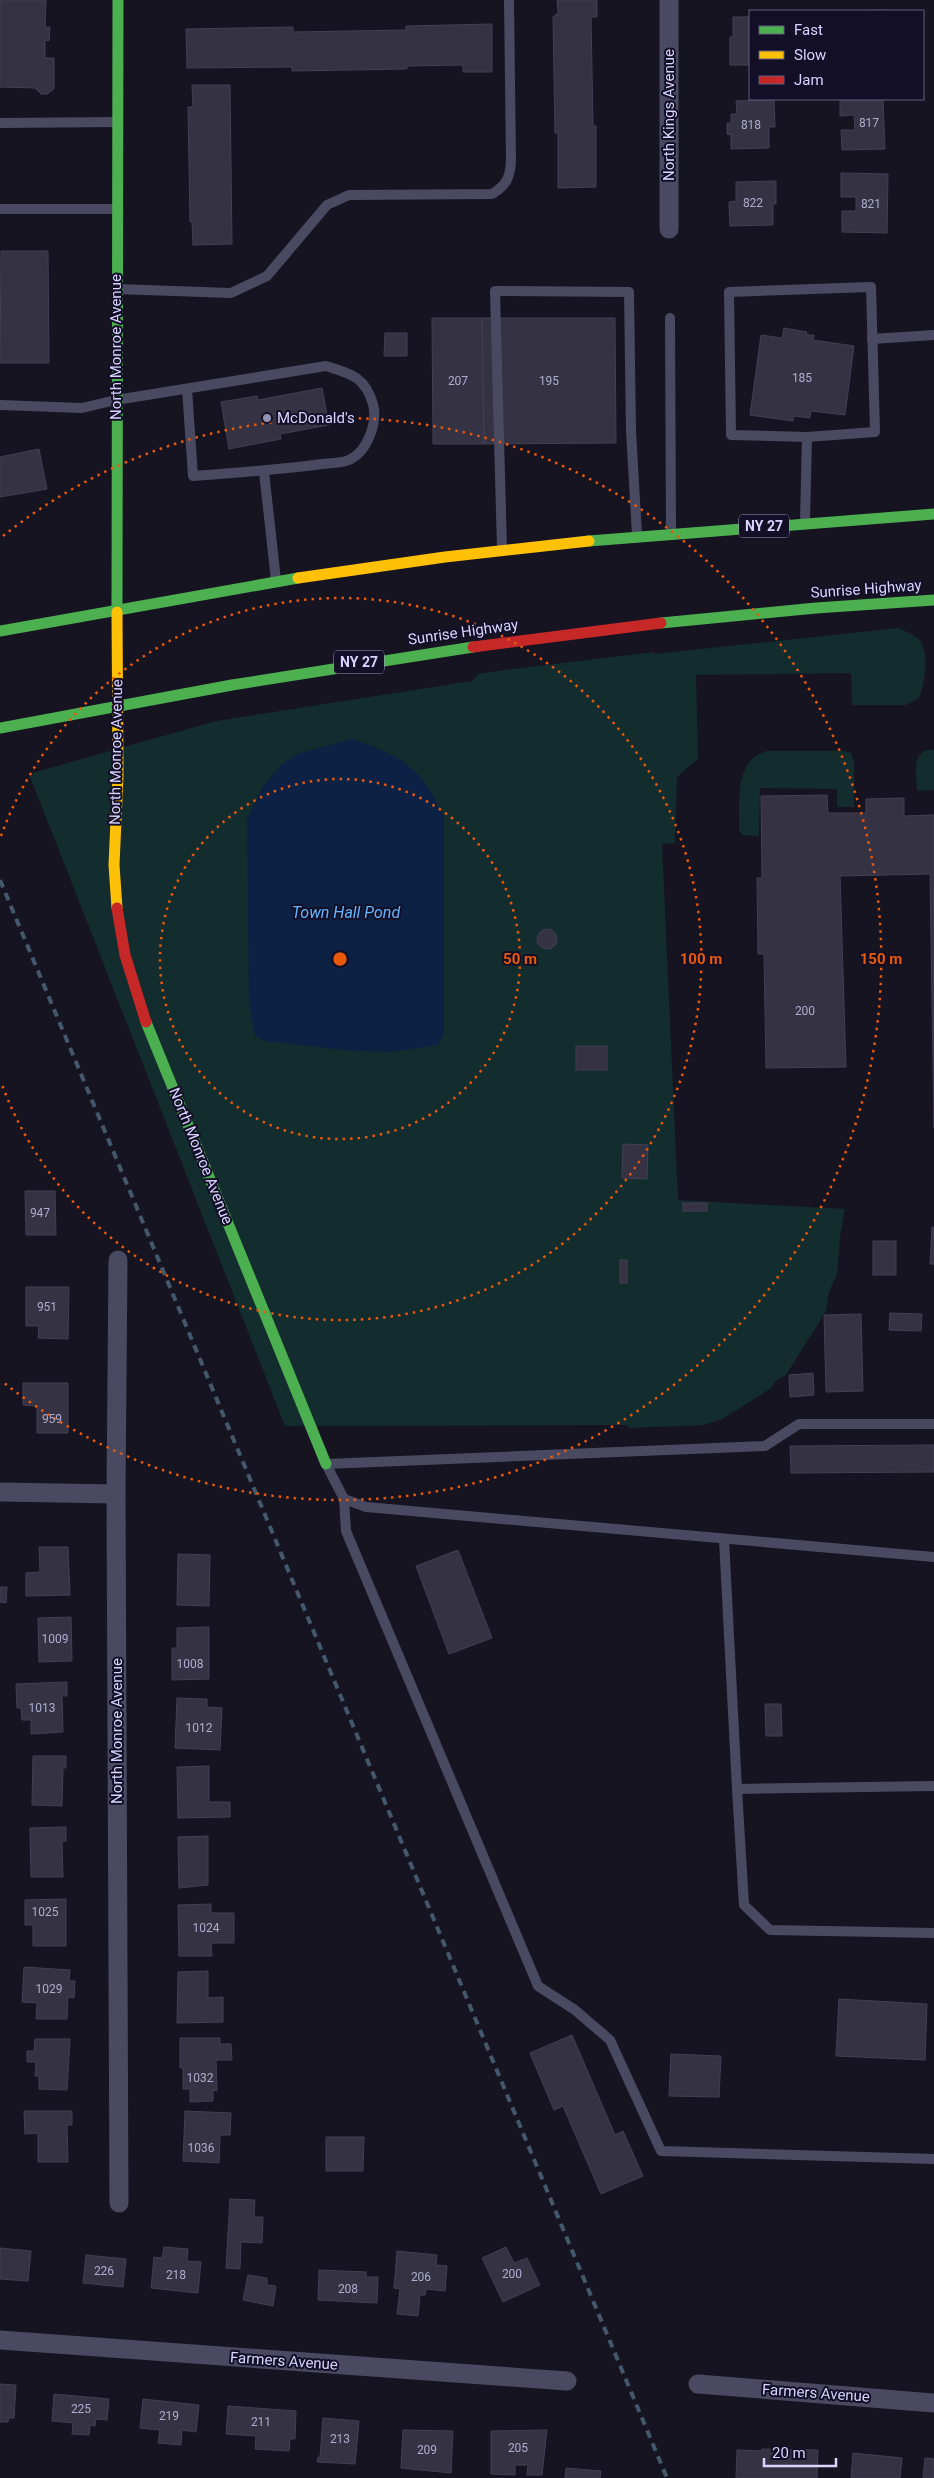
<svg xmlns="http://www.w3.org/2000/svg" width="934" height="2478" font-family="Roboto,sans-serif">
<rect width="100%" height="100%" fill="#161421"/>
<!-- green -->
<g fill="#132c2d">
<path d="M899,628c6,3 13,6 18,10 14,11 8,45 2,60l-13,7h-54l-1,-32 -155,2 2,84 -21,18 -2,66 -13,1 16,356 167,9 -5,28 -3,37 -8,18 -3,19 -40,64 -9,5 -7,9 -48,30 -18,6 -75,3 -1,-3 -343,1 -256,-652 187,-53 256,-40 6,-7 26,-4 150,-18v2z"/>
<path d="M926,750h8v40l-17,1c0,-15 -6,-34 9,-41z"/>
<path d="M767,751h76l8,2 3,9v45h-17v-18l-77,-1 -1,48 -16,-1 -4,-4c1,-28 -6,-71 28,-80z"/>
</g>
<!-- water -->
<path fill="#0d2144" d="M352,739c51,17 70,29 92,79v215l-6,12 -47,7 -39,-1 -85,-10 -12,-5 -6,-32 -2,-185 16,-33 19,-22 15,-10z"/>
<!-- building -->
<g fill="#343243" stroke="#433f54">
<path d="M0,0h46l-1,27h5l-1,14 -4,-1v18h9v31l-7,5h-6l-6,-6 -35,-1z"/>
<path d="M557,0h40v17h-6l2,109h3v61l-38,1v-55h-3l-2,-116 5,-4z"/>
<path d="M885,10v1h-45z"/>
<path d="M733,17h17v48h-20v-28h3z"/>
<path d="M492,24v48h-29v-7l-56,1v3l-115,2v-4l-105,1 -1,-39 107,-2v5l113,-2v-4z"/>
<path d="M192,85h38l2,159 -39,1 -1,-23h-2l-2,-115h5z"/>
<path d="M840,99h43l2,50 -43,1 -1,-20h14l-1,-15 -14,1z"/>
<path d="M774,100l1,27h-6v21l-38,1v-14l-4,-1v-11h4v-9h6l-1,-13z"/>
<path d="M841,173l47,1 -1,59 -45,-1v-21h14v-14h-15z"/>
<path d="M776,181v23h-3v21l-43,1 -1,-24 7,-1v-19z"/>
<path d="M1,251h47l1,112h-49z"/>
<path d="M432,318h50l2,126h-51z"/>
<path d="M482,318h133l1,125 -132,1z"/>
<path d="M784,328l23,4 -1,3h8l-1,5 41,6 -9,69 -34,-4 -1,7 -16,-2 -1,5 -43,-6 11,-80 21,3z"/>
<path d="M385,333h22v23h-23z"/>
<path d="M322,388l7,37 -49,9 1,5 -52,10 -8,-47 36,-6 1,4z"/>
<path d="M39,449l8,40 -47,8v-40z"/>
<path d="M827,795l1,18h38v-14l38,-1v18l30,-1v313l-4,-254 -90,2 6,191 -80,1 -2,-114h-6l-1,-76h5l-1,-82z"/>
<circle cx="547" cy="939" r="10"/>
<rect x="576" y="1046" width="31" height="24"/>
<path d="M623,1144l25,1 -1,34 -25,-1z"/>
<path d="M25,1191h30l1,44h-30z"/>
<rect x="683" y="1203" width="24" height="8"/>
<path d="M932,1227h2v37h-4z"/>
<rect x="873" y="1241" width="23" height="34"/>
<rect x="620" y="1260" width="7" height="23"/>
<path d="M26,1287h43l-1,52 -30,-1 1,-12h-13z"/>
<path d="M890,1313l32,1 -1,17 -32,-1z"/>
<path d="M861,1314l2,77 -37,1 -2,-77z"/>
<path d="M813,1373l1,22 -24,2 -1,-22z"/>
<path d="M23,1383h45v50h-31v-27l-14,-1z"/>
<path d="M934,1445v27l-143,1 -1,-27z"/>
<path d="M39,1547h29l2,48 -44,1v-23l14,-1z"/>
<path d="M458,1550l34,88 -43,16 -33,-88z"/>
<path d="M178,1554l32,1 -1,51 -32,-1z"/>
<path d="M0,1587h7l-1,16 -6,-1z"/>
<path d="M71,1617l1,44 -33,1 -1,-44z"/>
<path d="M209,1627v52l-37,1v-32h5v-20z"/>
<path d="M67,1682v14h-5l1,36 -32,2v-14h-9l-1,-12h-4l-1,-24z"/>
<path d="M177,1698l30,1v8l15,1 -2,42 -45,-2z"/>
<path d="M765,1704h16l1,32h-16z"/>
<path d="M33,1756h33v12h-3l-1,38 -30,-1z"/>
<path d="M209,1766v36h21v15l-52,1 -1,-51z"/>
<path d="M66,1827v14h-4l1,36h-32l-1,-49z"/>
<path d="M208,1836v49l-29,3 -1,-51z"/>
<path d="M66,1899v47h-33v-21h-8v-25z"/>
<path d="M211,1904v9h23v30h-23l1,13h-33l-1,-51z"/>
<path d="M24,1967l46,3 -1,11h6l-1,17 -6,-1 -1,22h-31l1,-16 -15,-1z"/>
<path d="M208,1971v27l15,-1v25l-46,1 1,-51z"/>
<path d="M839,1999l88,5 -2,56 -89,-4z"/>
<path d="M572,2035l43,100 8,-4 20,45 -42,18 -38,-88 -9,4 -24,-57z"/>
<path d="M180,2038h40v6h11l1,16h-16l1,31 -4,-1v11l-23,1v-13h-7v-21h-3z"/>
<path d="M35,2039h35l-3,51 -28,-1v-13h-4l1,-14h-9v-11h7z"/>
<path d="M671,2054l50,2 -2,41 -50,-1z"/>
<path d="M24,2111h48v14h-5l1,37h-30v-29l-13,1z"/>
<path d="M185,2111l46,2 -1,22h-10l-1,28 -36,-2z"/>
<path d="M326,2137h38l-1,34h-37z"/>
<path d="M230,2199l25,1 -1,17h9l-1,26 -21,-1 -1,27 -14,-1z"/>
<path d="M164,2247l24,2 -1,12 14,1 -3,31 -47,-5 3,-31 8,1z"/>
<path d="M506,2247l8,16 13,-5 13,27 -37,17 -21,-44z"/>
<path d="M0,2248l31,3 -3,30 -28,-2z"/>
<path d="M397,2251l40,4 -1,10 11,1 -2,25 -19,-2 -1,6h-5l-2,21 -21,-2 3,-25 -6,-1z"/>
<path d="M86,2255l40,4 -3,28 -40,-4z"/>
<path d="M319,2270l47,2v5h12l-1,26 -59,-3z"/>
<path d="M248,2275l19,3v7l9,1 -3,20 -30,-6z"/>
<path d="M0,2384l16,1 -2,33h-5l-1,4h-8z"/>
<path d="M54,2394l55,5 -2,21 -11,-1 -1,7 -5,-1 -1,10 -17,-1 1,-11 -21,-2z"/>
<path d="M143,2399l56,6 -3,27 -14,-2 -1,15 -23,-2 2,-13 -20,-2z"/>
<path d="M228,2406l68,5 -1,28h-5l-1,12 -34,-2 1,-13 -30,-2z"/>
<path d="M323,2418l36,3 -4,43 -38,-2 1,-5h2z"/>
<path d="M403,2430l50,1 -2,42 -50,-5z"/>
<path d="M547,2430l-5,45h-15l1,-10h-13v10l-24,-1v-43z"/>
<path d="M762,2449l56,1 -1,28h-81l1,-28 25,1z"/>
<path d="M853,2453l49,5 -2,20h-49z"/>
<path d="M925,2458l9,1v19h-11z"/>
<path d="M566,2468l35,3 -1,7h-35z"/>
</g>
<g fill="none" stroke-linecap="round" stroke-linejoin="round">
<!-- lane -->
<g stroke="#4a4962" stroke-width="10">
<path d="M0,123l118,-1"/>
<path d="M0,209h116"/>
<path d="M117,289l114,4 36,-17 60,-71 22,-10 143,-1c15,-9 18,-17 19,-33l-2,-161"/>
<path d="M670,318l1,214"/>
<path d="M872,339l62,-4"/>
<path d="M0,405l82,3 34,-8 210,-34c26,8 39,11 47,38 5,19 -6,48 -24,56 -9,4 -24,3 -34,5 -41,5 -81,8 -122,11l-6,-87"/>
<path d="M264,472l12,108"/>
<path d="M805,522l2,-85 68,-5 -4,-145 -142,5 2,143 76,2"/>
<path d="M502,549l-7,-258 134,1 2,139 6,104"/>
<path d="M934,1424h-135l-34,22 -439,18 18,35 22,8 568,50"/>
<path d="M344,1499l2,32 192,455 37,24 35,30 51,111 273,8"/>
<path d="M724,1539l13,250 197,-3"/>
<path d="M737,1789l7,116 26,25 164,3"/>
</g>
<!-- street -->
<g stroke="#4a4962" stroke-width="19">
<path d="M669,0v229"/>
<path d="M118,1260l-2,234 3,709"/>
<path d="M0,1492l116,2"/>
<path d="M0,2340l567,41"/>
<path d="M698,2384l236,19"/>
</g>
<!-- fast -->
<g stroke="#4caf50" stroke-width="11">
<path d="M589,541l345,-27"/>
<path d="M117,612l1,-612"/>
<path d="M661,623l155,-15 118,-8"/>
<path d="M0,631l298,-53"/>
<path d="M0,728l232,-43 241,-38"/>
<path d="M146,1022l180,442"/>
</g>
<!-- slow -->
<g stroke="#ffc107" stroke-width="11">
<path d="M298,578l147,-21 144,-16"/>
<path d="M117,612l1,164 -4,89 3,43"/>
</g>
<!-- jam -->
<g stroke="#c62828" stroke-width="11">
<path d="M473,647l188,-24"/>
<path d="M117,908l8,47 21,67"/>
</g>
<!-- rail -->
<path stroke="#43596b" stroke-width="4" stroke-dasharray="8 6" stroke-linecap="butt" d="M0,880l667,1598"/>
</g>
<!-- distance rings -->
<g fill="none" stroke="#e8590c" stroke-width="2.5" stroke-dasharray="2.5 5">
<circle cx="340" cy="959" r="180"/>
<path d="M1 836A361 361 0 1 1 1 1082"/>
<path d="M3 536A541 541 0 1 1 3 1382"/>
</g>
<!-- markers -->
<circle fill="#9591b1" stroke="#130f26" stroke-width="2" cx="267" cy="418" r="5"/>
<g text-anchor="middle" stroke-width="4" stroke-linejoin="round" paint-order="stroke">
<!-- number labels -->
<g font-size="12" fill="#b0acd0">
<text x="869" y="127">817</text>
<text x="751" y="129">818</text>
<text x="753" y="207">822</text>
<text x="871" y="208">821</text>
<text x="802" y="382">185</text>
<text x="458" y="385">207</text>
<text x="549" y="385">195</text>
<text x="805" y="1015">200</text>
<text x="40" y="1217">947</text>
<text x="47" y="1311">951</text>
<text x="52" y="1423">959</text>
<text x="55" y="1643">1009</text>
<text x="190" y="1668">1008</text>
<text x="42" y="1712">1013</text>
<text x="199" y="1732">1012</text>
<text x="45" y="1916">1025</text>
<text x="206" y="1932">1024</text>
<text x="49" y="1993">1029</text>
<text x="200" y="2082">1032</text>
<text x="201" y="2152">1036</text>
<text x="104" y="2275">226</text>
<text x="512" y="2278">200</text>
<text x="176" y="2279">218</text>
<text x="421" y="2281">206</text>
<text x="348" y="2293">208</text>
<text x="81" y="2413">225</text>
<text x="169" y="2420">219</text>
<text x="261" y="2426">211</text>
<text x="340" y="2443">213</text>
<text x="518" y="2452">205</text>
<text x="427" y="2454">209</text>
</g>
<!-- shield labels -->
<g fill="#130f26" stroke="#9e99be" stroke-width="1">
<rect x="739" y="514.5" width="50" height="23" rx="4"/>
<rect x="334" y="650.5" width="50" height="23" rx="4"/>
</g>
<g font-size="14" font-weight="bold" fill="#d9d4ff">
<text x="764" y="531">NY 27</text>
<text x="359" y="667">NY 27</text>
</g>
<!-- street labels -->
<g font-size="15" fill="#d9d4ff" stroke="#130f26">
<text transform="translate(669 115) rotate(-90)" y="5">North Kings Avenue</text>
<text transform="translate(116 347) rotate(-90)" y="5">North Monroe Avenue</text>
<text transform="translate(866 589) rotate(-4)" y="5">Sunrise Highway</text>
<text transform="translate(463 632) rotate(-8)" y="5">Sunrise Highway</text>
<text transform="translate(116 752) rotate(-89)" y="5">North Monroe Avenue</text>
<text transform="translate(201 1156) rotate(68)" y="5">North Monroe Avenue</text>
<text transform="translate(117 1731) rotate(-90)" y="5">North Monroe Avenue</text>
<text transform="translate(284 2361) rotate(4)" y="5">Farmers Avenue</text>
<text transform="translate(816 2393) rotate(4)" y="5">Farmers Avenue</text>
</g>
<!-- poi labels -->
<g font-size="15" fill="#d9d4ff" stroke="#130f26" text-anchor="start">
<text x="277" y="423">McDonald's</text>
</g>
<!-- water labels -->
<g font-size="16" font-style="italic" fill="#62b6ff" stroke="#130f26">
<text x="346" y="918">Town Hall Pond</text>
</g>
</g>
<circle cx="340" cy="959" r="8" fill="#e8590c" stroke="#130f26" stroke-width="2.5"/>
<g font-size="15" text-anchor="middle" font-weight="bold" fill="#e8590c" stroke="#130f26" stroke-width="4" stroke-linejoin="round" paint-order="stroke">
<text x="520" y="964">50 m</text>
<text x="701" y="964">100 m</text>
<text x="881" y="964">150 m</text>
</g>
<!-- legend -->
<rect x="749" y="10" width="175" height="90" fill="#130f26" stroke="#625e7d"/>
<rect x="759" y="26" width="25" height="8" fill="#4caf50" stroke="#625e7d"/>
<text x="794" y="35" font-size="15" fill="#d9d4ff">Fast</text>
<rect x="759" y="51" width="25" height="8" fill="#ffc107" stroke="#625e7d"/>
<text x="794" y="60" font-size="15" fill="#d9d4ff">Slow</text>
<rect x="759" y="76" width="25" height="8" fill="#c62828" stroke="#625e7d"/>
<text x="794" y="85" font-size="15" fill="#d9d4ff">Jam</text>
<!-- scale -->
<path d="M764 2458v8h72v-8" fill="none" stroke="#d9d4ff" stroke-width="2.5"/>
<text x="772" y="2458" font-size="15" fill="#d9d4ff" stroke="#130f26" stroke-width="4" paint-order="stroke">20 m</text>
</svg>
